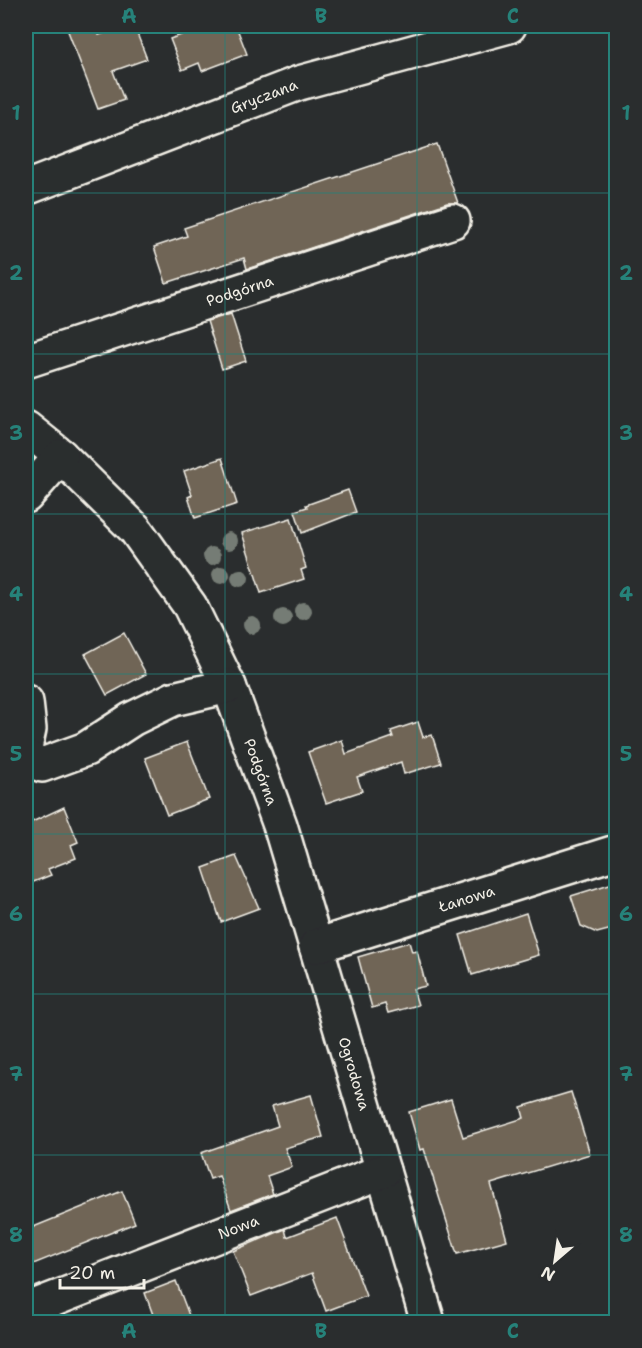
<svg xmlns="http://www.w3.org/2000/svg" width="642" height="1348" font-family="'Shantell Sans',sans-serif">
<rect width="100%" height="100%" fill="#2a2d2e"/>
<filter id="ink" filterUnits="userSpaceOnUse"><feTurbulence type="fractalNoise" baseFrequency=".0167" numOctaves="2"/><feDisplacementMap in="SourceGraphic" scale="12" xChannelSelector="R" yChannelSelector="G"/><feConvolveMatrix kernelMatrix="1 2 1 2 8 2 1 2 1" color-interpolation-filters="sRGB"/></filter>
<g filter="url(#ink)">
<!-- building -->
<g fill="#706557" stroke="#f4f1e8" stroke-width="1.5">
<path d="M66,26h30l3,9 27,-9h8l13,33 -34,12 11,29 -26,9z"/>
<path d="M206,26h30l11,28 -45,17 -3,-8 -17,7 -12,-31z"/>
<path d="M437,144l21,59h-11l-200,66 -3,-11 -78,25 -12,-36 33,-11 -3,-8z"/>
<path d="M231,314l15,47 -24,8 -15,-48z"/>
<path d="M222,458l15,46 -42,14 -7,-21 4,-2 -8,-24z"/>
<path d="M348,490l8,22 -54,21 -7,-22 12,-4 -1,-2z"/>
<path d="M291,518l15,50 -5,2 3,9 -43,14 -19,-60z"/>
<path d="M124,633l22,41 -39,21 -22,-41z"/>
<path d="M418,722l5,15 9,-2 9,28 -37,11 -3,-12 -44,15 5,14 -36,12 -18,-51 34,-12 4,14 47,-17 -2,-6z"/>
<path d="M187,742l22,57 -42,16 -22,-57z"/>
<path d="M64,807l14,35 -7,3 5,13 -28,11 3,6 -25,10v-69l4,7z"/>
<path d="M236,856l23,52 -38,14 -18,-54z"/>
<path d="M616,882v46l-19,5 -16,-7 -10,-30z"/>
<path d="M526,913l13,42 -67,20 -12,-40z"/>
<path d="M409,942l3,10 5,-1 9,35 -13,3 5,16 -30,8 -3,-9 -13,4 -14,-51z"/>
<path d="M571,1092l19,62 -99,30 16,56 -50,14 -33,-105 -4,1 -11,-38 42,-13 12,38 61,-19 -3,-11z"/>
<path d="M311,1095l12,42 -38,11 7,19 -25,9 6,18 -42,16 -12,-34 -9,3 -9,-26 77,-27 -6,-20z"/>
<path d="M122,1191l13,32 -109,44v-37z"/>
<path d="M337,1218l29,78 -40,15 -14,-38 -61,23 -18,-45 52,-22 2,8z"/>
<path d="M176,1281l14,37 -12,5h-22l-11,-30z"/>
</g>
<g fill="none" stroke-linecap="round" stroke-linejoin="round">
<defs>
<g id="minor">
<path id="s1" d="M26,188l273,-105 210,-57"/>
<path id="s2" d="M26,361l427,-140"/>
<path id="s3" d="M26,428l35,28 74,73 55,77 39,80 51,139 148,497"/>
<path d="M26,496l35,-40"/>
<path d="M26,702l3,27 -3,14"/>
<path d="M26,757l16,8 44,-16 46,-30 41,-20 56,-13"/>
<path id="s4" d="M316,946l300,-94"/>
<path id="s5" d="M26,1310l357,-139"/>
</g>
</defs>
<!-- minor casing -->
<use href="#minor" stroke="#f4f1e8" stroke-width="38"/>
<!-- minor -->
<use href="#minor" stroke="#2a2d2e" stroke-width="33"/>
</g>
<!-- trees -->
<g fill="#757b74">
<circle cx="229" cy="541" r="9"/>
<circle cx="212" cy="556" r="9"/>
<circle cx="221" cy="575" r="9"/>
<circle cx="240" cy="578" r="9"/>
<circle cx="303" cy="611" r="9"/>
<circle cx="283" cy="618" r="9"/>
<circle cx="252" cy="625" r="9"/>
</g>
</g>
<!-- grid -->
<path fill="none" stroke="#26827a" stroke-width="1.5" stroke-opacity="0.55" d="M225,26v1296M417,26v1296M26,193h590M26,354h590M26,514h590M26,674h590M26,834h590M26,994h590M26,1155h590"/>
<g text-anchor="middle" stroke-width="5" stroke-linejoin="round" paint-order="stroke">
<!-- street labels -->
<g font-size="15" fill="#f4f1e8" stroke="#2a2d2e">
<text dy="5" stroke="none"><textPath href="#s1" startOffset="255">Gryczana</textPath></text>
<text dy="5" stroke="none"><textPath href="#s2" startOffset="225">Podgórna</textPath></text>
<text dy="5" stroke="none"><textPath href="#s3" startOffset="424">Podgórna</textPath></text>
<text dy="5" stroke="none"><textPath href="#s4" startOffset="158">Łanowa</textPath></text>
<text dy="5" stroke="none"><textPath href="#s3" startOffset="740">Ogrodowa</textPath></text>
<text dy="5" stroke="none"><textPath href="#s5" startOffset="228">Nowa</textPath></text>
</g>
</g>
<!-- margin -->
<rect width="642" height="1348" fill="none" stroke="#2a2d2e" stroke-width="66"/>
<!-- north arrow -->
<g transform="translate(555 1261) rotate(209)" stroke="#2a2d2e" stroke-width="4.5" paint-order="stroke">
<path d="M0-4.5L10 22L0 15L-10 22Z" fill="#f4f1e8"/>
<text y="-9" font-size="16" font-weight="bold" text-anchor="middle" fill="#f4f1e8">N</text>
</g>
<!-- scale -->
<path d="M60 1279v9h84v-9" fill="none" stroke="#f4f1e8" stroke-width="3"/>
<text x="69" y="1279" font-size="18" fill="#f4f1e8" stroke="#2a2d2e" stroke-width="4.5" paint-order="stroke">20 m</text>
<rect x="33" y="33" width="576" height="1282" fill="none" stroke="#26827a" stroke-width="2"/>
<g font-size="20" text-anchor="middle" font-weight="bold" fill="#26827a">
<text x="129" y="23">A</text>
<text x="321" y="23">B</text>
<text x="513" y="23">C</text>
<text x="16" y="120">1</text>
<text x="626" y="120">1</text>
<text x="16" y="280">2</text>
<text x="626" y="280">2</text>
<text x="16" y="440">3</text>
<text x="626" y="440">3</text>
<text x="16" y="601">4</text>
<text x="626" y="601">4</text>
<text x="16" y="761">5</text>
<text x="626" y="761">5</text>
<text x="16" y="921">6</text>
<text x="626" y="921">6</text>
<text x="16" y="1081">7</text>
<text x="626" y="1081">7</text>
<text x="16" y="1242">8</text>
<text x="626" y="1242">8</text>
<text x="129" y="1338">A</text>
<text x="321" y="1338">B</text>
<text x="513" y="1338">C</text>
</g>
</svg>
